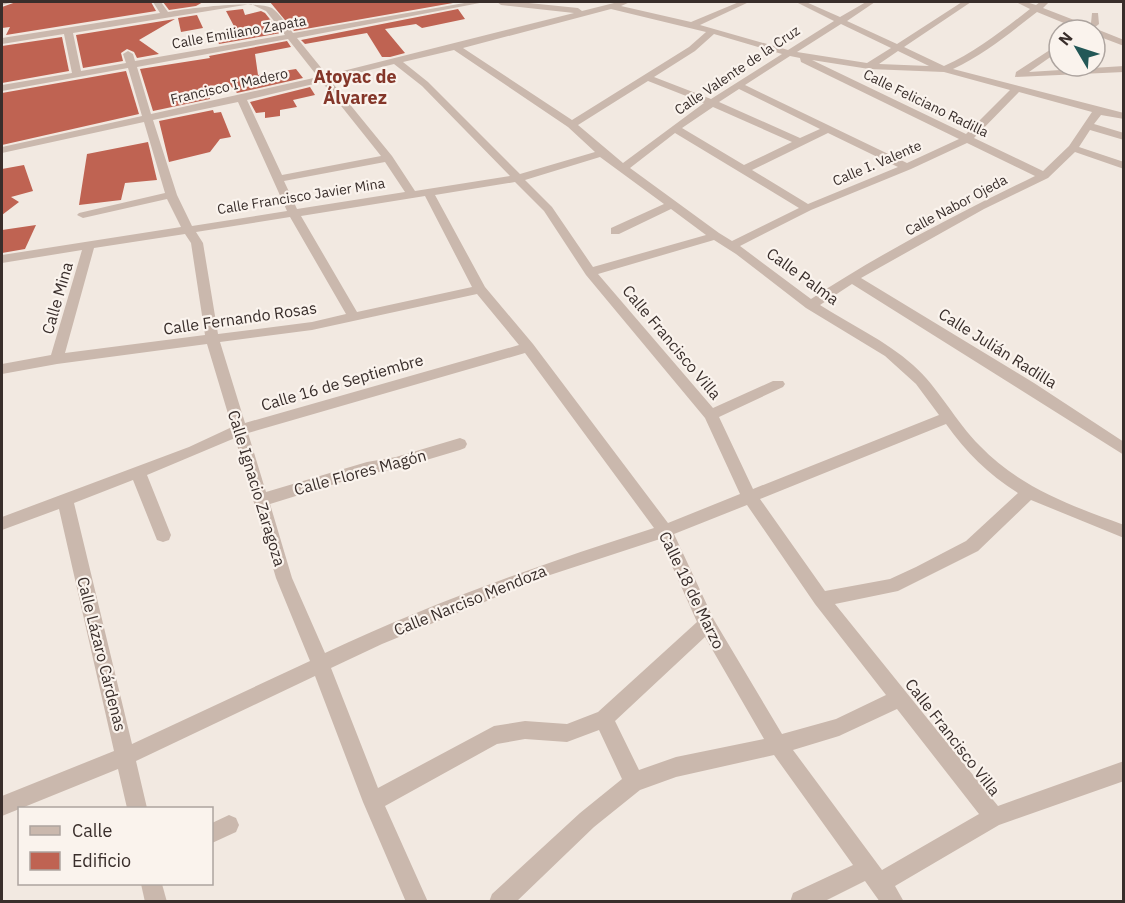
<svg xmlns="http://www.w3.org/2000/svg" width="1125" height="903" font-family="'IBM Plex Sans',sans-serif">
<rect width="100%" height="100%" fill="#f2e9e1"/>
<!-- building -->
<g fill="#bf6352">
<path d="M16,2h135l5,9 -150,24 4,-8 -8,1v-21z"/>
<path d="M163,2h40l-7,4 -27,4z"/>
<path d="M270,2h182l1,1 -159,28z"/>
<path d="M243,9l2,6 16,-4 4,2 16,20 -62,11 -4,-10 21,-4 -10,-19z"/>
<path d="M458,9l7,10 -43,9 -6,-4 -31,5 20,24 -15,4h-8l-15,-24 -62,11 -4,-4z"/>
<path d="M197,15l6,13 -22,4 -3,-14z"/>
<path d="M175,19l-36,21 20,14 -22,4 -3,-6 -7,-3 -6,4 2,8 -40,7 -7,-33z"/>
<path d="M62,37l7,34 -67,12v-37z"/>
<path d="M287,41l4,6 -36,7 3,21 38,-6 7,9 -66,15 -9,-10 -22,4 4,12 -57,12 -13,-42 70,-11 -1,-2z"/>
<path d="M126,71l13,43 -137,31v-52z"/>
<path d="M310,87l5,8 -22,5 4,7 -17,3v6l-15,2v-6l-9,1 -6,-11z"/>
<path d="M213,110l1,3 7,-1 10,25 -11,2 -10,13 -41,10 -10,-41z"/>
<path d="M148,142l9,38 -32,3 -4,17 -42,5 8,-51z"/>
<path d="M24,165l9,26 -22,6 8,5 -17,13v-46z"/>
<path d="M36,225l-11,24 -23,4v-23z"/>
</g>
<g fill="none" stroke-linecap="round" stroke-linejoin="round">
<!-- street -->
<g fill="#cab8ad" fill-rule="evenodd">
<path d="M2,2h12l-12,3z"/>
<path d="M153,2h8l7,10c24,-4 85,-12 104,-4 8,6 15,17 21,25l177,-31h15l-188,36 30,37 247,-62 -73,-8 -4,-3h22l59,6 4,3 36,-9h12l-9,4 70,16 48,-20h10l-49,23 88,25 46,-29 -38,-19h10l34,15 26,-15h9l-28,19 50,23 65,-42h9l-67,45 40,19c32,-14 59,-36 86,-57l-14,-7h10l10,3 4,-3h9l-6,6 44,17 4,-2 1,-10h6l1,11 -5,4 30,12v6l-29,-11v-5h-14l-44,-18c-26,20 -53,43 -84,57l171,44v6l-23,-4 -7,9 30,9v7l-34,-10 -11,17 45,15v7l-49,-17 -27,26 -64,31 -123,69 173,105 90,59v13l-272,-171 -32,21c31,20 65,35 93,60 26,23 42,56 67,81 39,41 92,60 144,79v13l-93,-38 -53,51 -80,40 -63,13 163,202 126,-45v20l-125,44 -104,61 9,16h-24l-15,-21 -42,21h-33l3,-9 60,-28 -79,-110 -98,22 -36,13 -46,37 -78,75h-27l3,-8 88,-81 42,-34 -23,-49 -32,12 -42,-3 -28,5 -112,62 43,96h-22l-43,-100 -48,-126 -179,85 11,47h-20l-9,-39 -116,47v-20l112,-45 -55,-242 -57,21v-13l187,-70 43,-20 -25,-83 -150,20 -55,10v-10l49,-9 31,-105 -80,13v-8l179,-28 -14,-28 -84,19 -6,-3 2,-2 86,-20 -21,-71 -142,31v-6l140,-31 -14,-48 -126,23v-6l70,-12 -8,-39 -62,10v-6l158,-25zM251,4l15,7 19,24 -150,26 -2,-7 -5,-3 -5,3 3,9 -45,8 -8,-38zM611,9l95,23 -17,15 -117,73 -109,-72zM841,24l50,24 -24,15 -70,-11zM714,34l68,20 -71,45 -57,-22 41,-26zM288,39l30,38 -167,37 -14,-47zM454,50l114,77 27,25 -75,22 -92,-92 -25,-20zM898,51l31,15 -50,-2zM790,56l10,2 1,4 158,77 -52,24 -162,-78zM812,60l57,9 75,3 66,18 -44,44zM394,64l28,22 88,90 -95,15 -23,-35 -62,-76zM648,81l56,22 -81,60 -45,-38zM322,82l59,74 -99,19 -35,-75zM739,89l81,40 -20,9 -81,-36zM1019,92l73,20 -23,34 -26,25 -69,-33zM238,102l49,109 -95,15 -15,-31 -24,-75zM713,107l79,35 -48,23 -62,-37zM675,133l124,75 -67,33 -13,-8 -89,-65zM828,133l70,34 -90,37 -56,-34zM967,143l68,33c-76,37 -153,76 -224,123l-71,-53 71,-36 100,-41zM600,157l64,47 -53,24v6h8l52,-25 35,26 -113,32 -41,-60 -27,-27zM385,162l20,30 -108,17 -13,-28zM515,182l29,29 42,64 119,143 35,76 -72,29 -135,-179 -48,-57 -50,-92zM425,196l47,91 -115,25 -56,-96zM290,217l56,97 -34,8 -94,12 -15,-91 -7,-11zM185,234l6,9 14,92 -140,18 29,-105zM714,240l22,14 70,54 79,48 31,28 23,31 -186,74 -34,-72 64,-30 2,-3 -2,-3h-10l-60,27 -115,-134zM477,294l42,51 -274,78 -25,-81 92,-12zM525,353l129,175c-113,36 -222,75 -329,125l-33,-75 -22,-74 97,-30 29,-5 64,-19 5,-2 2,-4 -2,-4 -5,-2 -64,19 -29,5 -101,30 -18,-59zM946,424c20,28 42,50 72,69l-52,48 -50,26 -26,12 -65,12 -65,-92zM235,438l41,140 34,83 -178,83 -58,-241 59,-23 24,60 6,2 6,-2 2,-5 -24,-60zM747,505l68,99 71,91 -50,24 -54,15 -68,-114 -40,-86zM660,539l37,83 -99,90 -31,12 -42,-3 -31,5 -116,62 -47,-120 51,-24 168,-69zM705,637l59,102 -88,18 -37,13 -24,-49zM897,709l82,105 -97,56 -89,-120 46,-14z"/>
<path d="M1059,44v7l-30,21 95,-6v6l-109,5 1,-5z"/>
<path d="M229,815l7,3 3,7 -3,7 -24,11v-20z"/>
<path d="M141,884h21l5,18h-22z"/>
</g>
</g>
<g text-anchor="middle" stroke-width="4.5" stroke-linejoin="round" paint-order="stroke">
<!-- far-street labels -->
<g font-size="14" fill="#392e2b" stroke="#faf3ed">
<text transform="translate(239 32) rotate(-10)" y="5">Calle Emiliano Zapata</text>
<text transform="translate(737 70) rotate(-34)" y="5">Calle Valente de la Cruz</text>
<text transform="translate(229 86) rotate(-13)" y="5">Francisco I Madero</text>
<text transform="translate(926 103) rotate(26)" y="5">Calle Feliciano Radilla</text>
<text transform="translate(877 163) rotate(-23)" y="5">Calle I. Valente</text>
<text transform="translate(301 196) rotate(-9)" y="5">Calle Francisco Javier Mina</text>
<text transform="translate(956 205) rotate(-28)" y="5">Calle Nabor Ojeda</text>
</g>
<!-- street labels -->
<g font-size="16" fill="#392e2b" stroke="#faf3ed">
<text transform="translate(803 276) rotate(36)" y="6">Calle Palma</text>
<text transform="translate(57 298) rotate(-74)" y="6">Calle Mina</text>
<text transform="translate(240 318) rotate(-8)" y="6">Calle Fernando Rosas</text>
<text transform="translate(672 342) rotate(50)" y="6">Calle Francisco Villa</text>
<text transform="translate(998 348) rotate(32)" y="6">Calle Julián Radilla</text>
<text transform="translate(342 382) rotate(-16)" y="6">Calle 16 de Septiembre</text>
<text transform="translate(360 472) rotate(-15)" y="6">Calle Flores Magón</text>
<text transform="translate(257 488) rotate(73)" y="6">Calle Ignacio Zaragoza</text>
<text transform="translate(692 590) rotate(64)" y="6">Calle 18 de Marzo</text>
<text transform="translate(470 600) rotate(-22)" y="6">Calle Narciso Mendoza</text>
<text transform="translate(102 654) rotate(76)" y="6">Calle Lázaro Cárdenas</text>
<text transform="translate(953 737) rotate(52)" y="6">Calle Francisco Villa</text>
</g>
<!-- far-district labels -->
<g font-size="18" font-weight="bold" fill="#843629" stroke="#faf3ed">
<text x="355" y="83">Atoyac de<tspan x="355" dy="21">Álvarez</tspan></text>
</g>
</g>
<!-- border -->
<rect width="1125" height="903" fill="none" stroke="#392e2b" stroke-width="6"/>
<!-- legend -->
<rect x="18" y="807" width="195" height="78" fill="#faf3ed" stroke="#ada49f" stroke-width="1.5"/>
<rect x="30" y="826" width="30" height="9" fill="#cab8ad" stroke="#ada49f" stroke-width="1.5"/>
<text x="72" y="837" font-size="18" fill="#392e2b">Calle</text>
<rect x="30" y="852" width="30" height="18" fill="#bf6352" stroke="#ada49f" stroke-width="1.5"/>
<text x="72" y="867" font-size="18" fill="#392e2b">Edificio</text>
<!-- north arrow -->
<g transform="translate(1077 48) rotate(309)"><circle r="28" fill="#faf3ed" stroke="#ada49f" stroke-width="1.5"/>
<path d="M0-4.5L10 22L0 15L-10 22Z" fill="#235857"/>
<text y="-9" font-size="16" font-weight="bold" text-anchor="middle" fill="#392e2b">N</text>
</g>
</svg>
